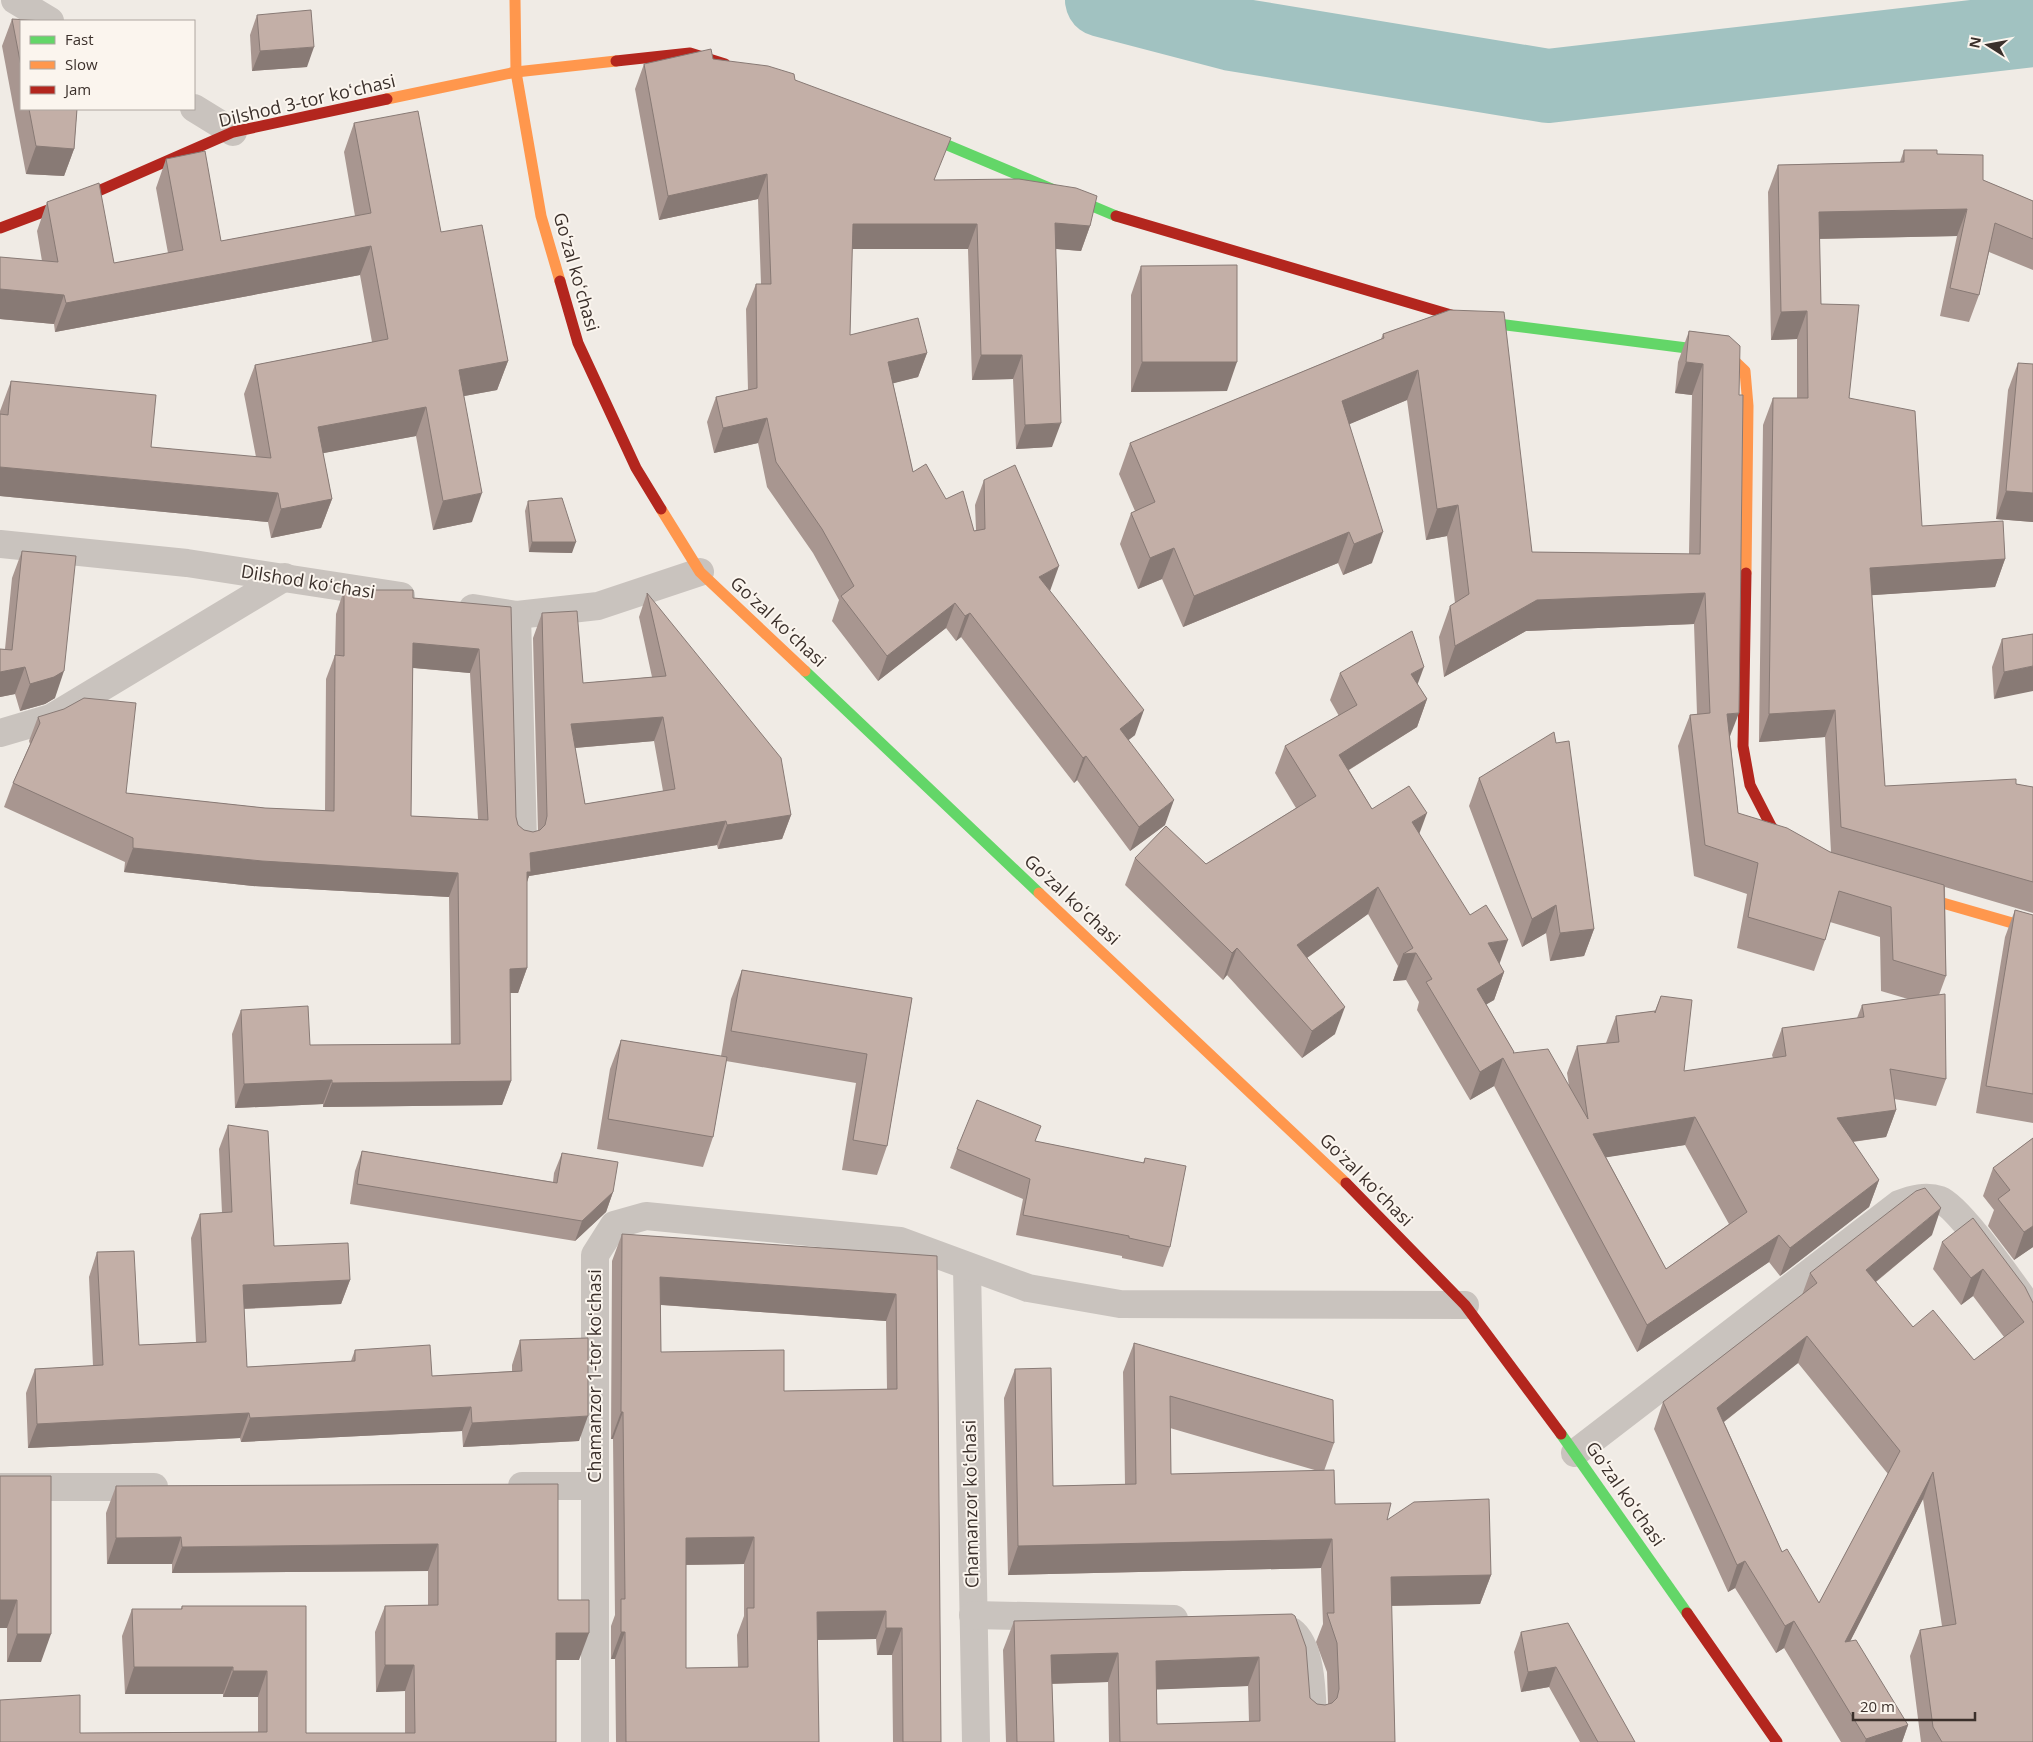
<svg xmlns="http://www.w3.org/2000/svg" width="2033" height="1742" font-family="'Open Sans',sans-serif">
<rect width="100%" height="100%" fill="#f0ebe5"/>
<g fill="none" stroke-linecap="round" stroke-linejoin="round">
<!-- river -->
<path stroke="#a1c2c1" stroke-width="74" d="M1102,0l130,34 316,52 485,-56"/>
<!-- street -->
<g stroke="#c9c3be" stroke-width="28">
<path d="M15,0l35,21"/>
<path d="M194,108l39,24"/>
<path d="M0,544l187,19 214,33"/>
<path d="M473,608l44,7 81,-9 102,-34"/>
<path d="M517,615l6,226"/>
<path d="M0,733l51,-15 234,-141"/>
<path d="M967,1267l9,475"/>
<path d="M1575,1453l324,-249c13,-5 27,-9 41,-4 21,8 76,90 93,112"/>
<path d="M522,1486h73"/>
<path d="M0,1487h154"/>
<path d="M973,1615l201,4"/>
<path d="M1291,1631c21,15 21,65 22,88"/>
<path d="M595,1742v-487l19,-30 32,-9 254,25 128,47 92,16 345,1"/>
</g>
<!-- fast -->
<g stroke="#63d668" stroke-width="11">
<path d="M914,131l202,85"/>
<path d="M1498,324l228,29"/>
<path d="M805,671l234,222"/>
<path d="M1561,1434l126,179"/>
</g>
<!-- slow -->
<g stroke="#ff974d" stroke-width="11">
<path d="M515,0l1,72 25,144 19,65"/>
<path d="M387,99l129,-27 100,-11"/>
<path d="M1726,353l19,18 3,35 -2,167"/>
<path d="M661,509l39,63 105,99"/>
<path d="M1039,893l307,290"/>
<path d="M1908,893l125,36"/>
</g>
<!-- jam -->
<g stroke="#b3261e" stroke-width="11">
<path d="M616,61l74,-8 35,11"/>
<path d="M1116,216l352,104 30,4"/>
<path d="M0,228l96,-36 137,-60 154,-33"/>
<path d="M560,281l18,62 58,125 25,41"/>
<path d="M1746,573l-3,173 7,39 21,41 22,26"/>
<path d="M1346,1183l119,122 96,129"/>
<path d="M1687,1613l90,129"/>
</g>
</g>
<!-- wall -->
<g fill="#a89690" fill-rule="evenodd">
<path d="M257,15l50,52 -55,4 -2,-36z"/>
<path d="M12,19l9,2v88h56l-3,40 -10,27 -38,-2 -24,-128z"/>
<path d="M713,59l82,21 140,100 155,46 -9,25 -25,-2 -4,198 -36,2 -3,-70 -41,1 -4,-131h-116l-2,86 77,18 -9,24 -25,6 20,89 33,27 28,32 2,-1 -1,-25 9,-25 66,111 85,144 -7,5 37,85 -35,26 -53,-71 -3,3 -113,-146 -5,4 -10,-13 -68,53 -46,-60 7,-21 -26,-47 -46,-66 -9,-44 -44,10 -7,-31 9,-25 32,-7 -2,-81 10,-25h5l-3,-85 -99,21 -24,-131 9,-25z"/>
<path d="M354,123l87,109 67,129 -11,29 -33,6 8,126 -39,8 -17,-94 -93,17 9,46 -11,29 -50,10 -3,-16 -268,-26v-85l11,-30 140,66 105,10 -12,-63 11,-29 117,-23 -12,-67 -305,57 -1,-8 -54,-5v-62l42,4 -5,-30 10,-29 67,61 54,-10 -12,-65 10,-29 55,82 134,-25 -11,-64z"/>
<path d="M1904,150l33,4 46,26 50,21v69l-44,-18 -10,43 -10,27 -29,-6 17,-80 -138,3 2,65 28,94 73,128 83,33 -10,28 -123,8 13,191 131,-2 17,3v126l-88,-26 1,89 -7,19 7,84 -10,27 -42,-7 2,11 -10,27 -33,5 26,38 -10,27 -89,69 -11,-14 -132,90 -143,-266 -24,14 -53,-90 2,-8 -13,-22 -13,1 5,-15 -30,-52 -61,44 28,76 -33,24 -75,-83 -4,5 -98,-95 10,-27 71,6 90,-56 -21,-35 10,-27 54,-30 -9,-16 10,-27 78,12 9,14 -10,28 -68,43 23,39 47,25 80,130 5,8 -10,28 -8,4 28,48v1l55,33 -2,-13 10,-27 29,-3 10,-27 39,-5 6,-15 23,75 89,-13 -1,-3 10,-27 75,-10 5,-13 46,-6 -27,-8 -1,-54 -50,-15 -5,18 -11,31 -77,-23 10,-54 -53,-18 -16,-130 12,-31 7,-1 -3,-90 -168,7 -82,46 -5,-40 11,-31 5,-3 -8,-67 -21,4 -19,-140 -58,24 23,139 -29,12 -5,-12 -155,64 -21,-48 -24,10 -18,-45 11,-31 4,-2 -16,-37 11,-31 251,-104 2,-5 67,-24 82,242 157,2 3,-159 -17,-2 3,-31 11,-31 40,5 1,402 8,75 93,39 -6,-115 -66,5 4,-317 10,-27h24v-59l-26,1 -3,-148 10,-27 122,-3zM1685,1145l44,79 -63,45 -60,-112z"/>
<path d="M1141,266l86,125 -96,1v-97z"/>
<path d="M2018,363l15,159 -37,-3 12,-129z"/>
<path d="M528,501l44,52 -43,-1 -4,-41z"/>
<path d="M22,551l33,147 -10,6 -25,7 -5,-17 -15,3v-48h5l7,-71z"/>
<path d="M344,590l69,8 98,9 5,210 2,8 6,5 9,2 5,-1 -5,-193 9,-25 41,70 69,-6 -13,-60 8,-24 144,222 -9,24 -64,10 -1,-4 -188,31 -2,6v86l-9,25h-8l1,88 -9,24 -179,2v-3l-88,4 -3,-74 9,-24 69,35 141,-1 -2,-147 -196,-11 -129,-14 1,-10 -121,-55 9,-24 17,-39 -1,-3 9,-24 88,76 139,15 60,3 1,-132 9,-24 1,-41zM413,668l57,5 8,146 -67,-3zM654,741l9,50 -78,13 -10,-56z"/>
<path d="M2033,634l-39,65 -2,-32 10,-28z"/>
<path d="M1556,743l38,186 -10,27 -34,5 -4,-28 -24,14 -53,-141 10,-28z"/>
<path d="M2015,910l18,5v208l-57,-10 29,-176z"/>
<path d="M742,970l170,28 -25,148 -10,29 -35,-5 14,-87 -130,-22 -13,76 -10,30 -106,-18 13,-80 11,-29 100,16 10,-57z"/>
<path d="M228,1125l46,121 76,34 -9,24 -97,5 3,58 104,-6 4,-11 77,26 80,-5v-6l8,-25 59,101 -116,6 -1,-16 -221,11 -1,-4 -212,10 -2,-55 9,-24 58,-3 -4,-89 8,-25 42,93 57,-3 -5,-104 9,-24 22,-1 -3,-64z"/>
<path d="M2033,1138v109l-19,13 -26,-34 6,-16 -11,-14 10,-28z"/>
<path d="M1035,1141l108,22 2,-5 25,89 -7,20 -41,-9v-2l-106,-21 7,-36 -73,-31 7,-19z"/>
<path d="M362,1151l191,31 1,-9 8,-20 51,39 -7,20 -31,29 -225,-37 5,-33z"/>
<path d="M622,1234l315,22 4,486h-48l-1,-87h-15l-1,-16 -59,1 2,102h-203l-1,-83h-4v-33l4,-11 -2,-176h-2l1,-178zM661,1305l225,16 1,68 -103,2 -123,-39zM744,1564v52l-7,19 1,32 -52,1v-103z"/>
<path d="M1932,1235l-56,47 37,45 61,33 30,-23 -31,-41 -12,9 -28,-36 9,-27 91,61v439h-112l-11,-86 10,-26 22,-4 -19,-127 -73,142 58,84 -6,17h-61l-57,-94 -8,5 -41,-65 -7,4 -74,-163 9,-27 139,-107 8,-22zM1798,1363l90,111 -69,129 -37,-51 -58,-130z"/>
<path d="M1134,1343l200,100 -10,28 11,33 52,16 104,55 -11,29 -89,2 4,136h-286l-1,-60 -56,2 2,58h-48l-3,-92 11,-29 278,-7 18,84 7,6 8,1 3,-1 -1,-32 -11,-30 7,-18 -2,-56 -313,7 -4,-177 11,-29 38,117 72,-2 -2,-112zM1170,1428l148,43 -147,3zM1248,1686l1,36 -92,2 -1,-35z"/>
<path d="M0,1476l41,186h-34v-34z"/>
<path d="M558,1484v116l21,60h-23v82l-476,-9 178,-1v-35h-35v-3h-98l-3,-58 10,-27h49l1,-3h124v127h99v-42l-29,1 -1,-60 10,-26 43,-1v-34l-256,2v-9h-65l-1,-51 10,-27z"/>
<path d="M1521,1632l114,110h-55l-31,-55 -28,5 -7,-40z"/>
</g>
<!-- shaded-wall -->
<g fill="#887a75">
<path d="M314,47l-7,20 -55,4 8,-20z"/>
<path d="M36,146l38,3 -10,27 -38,-2z"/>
<path d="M767,174l-9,25 -99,21 9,-24z"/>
<path d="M1967,209l-10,27 -148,3 10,-27z"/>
<path d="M1055,223l35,3 -9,25 -35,-3z"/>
<path d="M853,224h124l-9,25h-124z"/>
<path d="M371,246l-11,29 -305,57 11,-29z"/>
<path d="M0,289l64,6 -10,29 -54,-5z"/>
<path d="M1807,311l-10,28 -26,1 10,-28z"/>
<path d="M927,353l-9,24 -39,10 9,-25z"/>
<path d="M981,355h41l-9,24 -41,1z"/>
<path d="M508,361l-11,29 -49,9 11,-29z"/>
<path d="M1142,362h95l-10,29 -96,1z"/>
<path d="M1686,362l17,2 -11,31 -17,-2z"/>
<path d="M1418,370l-11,30 -76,32 11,-31z"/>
<path d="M426,407l-10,29 -108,20 10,-29z"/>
<path d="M767,418l-9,25 -44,10 9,-25z"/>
<path d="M1061,423l-9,24 -36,2 9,-24z"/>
<path d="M0,467l278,26 -10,29 -268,-26z"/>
<path d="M2006,491l27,2v29l-37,-3z"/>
<path d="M482,493l-10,29 -39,8 10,-29z"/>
<path d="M332,499l-11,29 -50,10 10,-29z"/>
<path d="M1458,505l-11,31 -21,4 11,-31z"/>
<path d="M1349,532l-11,31 -155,64 11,-31z"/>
<path d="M1383,532l-11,31 -29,12 11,-31z"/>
<path d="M532,542h44l-4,11 -43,-1z"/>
<path d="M1174,548l-12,31 -24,10 12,-31z"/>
<path d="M2005,559l-10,28 -135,9 10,-28z"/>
<path d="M1059,566l-9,25 -11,-14z"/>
<path d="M1705,593l-11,31 -168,7 -82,46 11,-31 82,-46z"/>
<path d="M955,603l-9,25 -68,53 9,-25z"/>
<path d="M970,613l-9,24 -5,4 9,-25z"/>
<path d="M413,643l66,6 -9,24 -66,-6z"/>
<path d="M2033,666v25l-39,8 10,-27z"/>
<path d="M25,667l-10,27 -15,3v-25z"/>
<path d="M1424,667l-10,27 -3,-20z"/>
<path d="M64,671l-9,27 -10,6 -25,7 10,-27z"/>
<path d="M1427,699l-10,28 -88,55 10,-27z"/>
<path d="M1144,710l-9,25 -24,19 9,-25z"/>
<path d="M1835,710l-10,27 -66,5 10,-28z"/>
<path d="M1739,713l-12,31v-30z"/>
<path d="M663,717l-9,24 -92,8 9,-25z"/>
<path d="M1086,756l-9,24 -3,3 9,-25z"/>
<path d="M1174,800l-9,25 -35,26 9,-24z"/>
<path d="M1427,813l-10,27 -5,-18z"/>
<path d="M791,815l-9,24 -64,10 9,-24z"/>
<path d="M726,821l-9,24 -188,31 -7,20 8,-43z"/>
<path d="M133,848l325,25 -9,24 -196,-11 -129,-14z"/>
<path d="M1378,887l-10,27 -81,58 10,-27z"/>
<path d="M1556,905l-10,28 -24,14 10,-28z"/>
<path d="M1594,929l-10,27 -34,5 10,-28z"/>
<path d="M1508,940l-10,28 -10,-25z"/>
<path d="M1237,948l-10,27 -4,5 9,-27z"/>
<path d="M1416,953l-10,27 -13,1 10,-27z"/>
<path d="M527,968l-9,25h-17l9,-24z"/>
<path d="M1504,972l-10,28 -27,16 10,-27z"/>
<path d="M1345,1007l-10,27 -33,24 10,-27z"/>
<path d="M1503,1058l-9,28 -24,14 10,-28z"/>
<path d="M332,1080l-9,24 -88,4 9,-24z"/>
<path d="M511,1081l-9,24 -179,2 9,-24z"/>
<path d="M1896,1110l-10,27 -59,8 10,-27z"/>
<path d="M1695,1117l-10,28 -102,16 10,-27z"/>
<path d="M1879,1180l-10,27 -89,69 10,-28z"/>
<path d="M613,1192l-7,20 -31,29 7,-20z"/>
<path d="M1941,1208l-9,27 -75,62 9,-27z"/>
<path d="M2033,1226v21l-19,13 10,-28z"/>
<path d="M1779,1235l-10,27 -132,90 10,-27z"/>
<path d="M1983,1269l-10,27 -12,9 10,-27z"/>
<path d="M660,1277l236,17 -10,27 -236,-17z"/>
<path d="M350,1280l-9,24 -107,5 9,-24z"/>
<path d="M1807,1336l-9,27 -91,72 10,-27z"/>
<path d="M471,1407l-9,24 -221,11 9,-24z"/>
<path d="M621,1412h2l-10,27h-2z"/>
<path d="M249,1413l-9,25 -212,10 9,-24z"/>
<path d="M588,1416l-9,25 -116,6 9,-24z"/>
<path d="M1933,1472l-10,27 -87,170 9,-27z"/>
<path d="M181,1537l-9,27h-65l9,-26z"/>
<path d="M754,1537l-10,27 -68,1 10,-27z"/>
<path d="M1332,1539l-11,29 -313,7 10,-29z"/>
<path d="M438,1544l-10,27 -256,2 10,-26z"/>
<path d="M1745,1561l-10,27 -7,4 9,-27z"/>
<path d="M1491,1575l-11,29 -100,2 11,-29z"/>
<path d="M0,1600h17l-10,28h-7z"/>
<path d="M886,1611l-10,28 -69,1 10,-28z"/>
<path d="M1794,1621l-10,27 -8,5 9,-27z"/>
<path d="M886,1628h16l-10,27h-15z"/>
<path d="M621,1632h4l-10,27h-4z"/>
<path d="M556,1633h33l-10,27h-33z"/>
<path d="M17,1634h34l-10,28h-34z"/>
<path d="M1118,1653l-10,29 -68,2 11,-29z"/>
<path d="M1259,1657l-11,29 -103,4 11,-29z"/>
<path d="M385,1665h29l-9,26 -29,1z"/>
<path d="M134,1667h99l-10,27h-98z"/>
<path d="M1556,1667l-7,20 -28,5 7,-20z"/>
<path d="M233,1671h34l-9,26h-35z"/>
<path d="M1908,1725l-6,17h-37l1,-3z"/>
</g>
<!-- building -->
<g fill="#c3afa7" stroke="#887a75" fill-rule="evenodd">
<path d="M311,10l3,37 -54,4 -3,-36z"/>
<path d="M12,19l31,2h-22v45z"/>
<path d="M711,49l2,10 55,7 26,8 1,6 156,58 -17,42 85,-1 57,9 21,8 -7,30 -35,-3 6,200 -36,2 -3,-70h-41l-4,-131h-124l-3,111 68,-17 9,35 -39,9 25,110 13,-8 20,35 17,-8 11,40 11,-2 -1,-49 31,-15 44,101 -20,11 105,133 -24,19 54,71 -35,27 -53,-71 -3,2 -113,-145 -5,3 -10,-13 -68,53 -46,-60 13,-10 -32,-57 -46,-67 -9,-44 -44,10 -7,-31 41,-9 -1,-104h15l-4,-110 -99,22 -24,-132z"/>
<path d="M29,109h48l-3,40 -38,-3z"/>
<path d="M418,111l23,121 41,-7 26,136 -49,9 23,123 -39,8 -17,-94 -108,20 14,72 -51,10 -3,-16 -278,-26v-53l8,1 3,-34 145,14 -5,52 120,11 -16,-93 133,-26 -17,-93 -305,57 -2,-8 -64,-6v-32l58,5 -11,-60 52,-19 15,80 69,-13 -17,-91 39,-8 16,90 150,-28 -17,-90z"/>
<path d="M1904,150h33v4l46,1v25l50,21v38l-38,-16 -16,72 -29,-7 17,-79 -148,3 2,92 38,1 -10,93 66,13 7,115 81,-5 2,38 -135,9 15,218 131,-7v5l17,3v95l-192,-55 -6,-117 -66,4 4,-316h35l-1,-87 -26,1 -3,-147 126,-3z"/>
<path d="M1237,265v97h-95l-1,-96z"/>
<path d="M1450,310l54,2 28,240 168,2 3,-190 -17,-2 3,-31 40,5 11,10 -1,49h4l-4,318 -12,1 11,99 49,15 43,24 114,33 2,91 -53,-16 -2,-53 -52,-16 -14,49 -77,-23 10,-54 -53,-18 -15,-130 20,-2 -5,-120 -168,7 -82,46 -5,-40 19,-12 -11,-89 -21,4 -19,-139 -76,31 41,131 -29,12 -5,-12 -155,64 -20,-48 -24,10 -19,-45 24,-11 -25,-59 254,-105 -1,-4z"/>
<path d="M2018,363l15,1v129l-27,-2z"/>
<path d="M562,498l14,44h-44l-4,-41z"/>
<path d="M22,551l54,5 -12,115 -10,6 -24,7 -5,-17 -25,5v-23l12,1z"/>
<path d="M344,590h69v8l98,9 5,210 2,8 6,5 9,2 7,-2 5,-5 2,-9 -5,-203 35,-2 6,72 83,-7 -19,-83 134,165 10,57 -64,10 -1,-4 -196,32 1,19h-4v96l-17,1 1,112 -179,2v-3l-88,4 -3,-74 67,-4 2,39 150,-1 -2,-171 -196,-12 -129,-13v-10l-120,-55 27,-60 -2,-6 26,-8 20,-11 52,5 -10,90 139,15 69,3 1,-156 9,1zM413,643l66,6 9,171 -77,-4zM663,717l12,72 -90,15 -14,-80z"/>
<path d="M1412,631l12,36 -13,7 16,25 -88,56 33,54 37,-23 18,27 -15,9 58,93 16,-10 22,35 -20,3 16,29 -27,17 37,63 -1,1 35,-4 40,70 -11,-73 42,-4 -3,-26 39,-5v2l6,-17 31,4 -8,71 102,-15 -4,-28 82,-11 -2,-12 83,-11 1,85 -56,-10 6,41 -59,8 42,62 -89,68 -11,-13 -132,90 -144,-267 -23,14 -54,-90 6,-3 -16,-26 -13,1 10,-6 -35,-61 -81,58 48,62 -33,24 -75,-83 -5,5 -97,-95 31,-32 40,38 110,-68 -31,-50 72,-41 -17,-32zM1695,1117l52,95 -81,57 -73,-135z"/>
<path d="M2033,634v32l-29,6 -2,-33z"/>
<path d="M1554,732l2,11 13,-2 25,188 -34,4 -4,-28 -24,14 -53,-141z"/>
<path d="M2015,910l18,5v179l-47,-8z"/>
<path d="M742,970l170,28 -25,148 -34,-6 14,-86 -136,-23z"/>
<path d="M621,1040l106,17 -14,80 -105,-18z"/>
<path d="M977,1100l64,26 -6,15 109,22 1,-5 41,8 -16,81 -41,-9v-2l-106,-21 7,-36 -73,-30z"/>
<path d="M228,1125l40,6 6,115 74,-3 2,37 -107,5 4,82 108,-6v-11l75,-5 2,31 90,-5 -2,-31 68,-2v78l-116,7 -1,-16 -221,11 -1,-5 -212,11 -2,-55 68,-4 -6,-113 37,-1 5,94 67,-3 -6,-128 32,-2z"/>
<path d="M2033,1138v88l-9,6 -26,-33 12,-9 -17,-22z"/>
<path d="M362,1151l195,32 5,-30 56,9 -5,30 -31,29 -225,-37z"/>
<path d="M1925,1188l16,20 -75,62 47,57 20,-17 41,50 50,-38 -41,-53 -12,9 -29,-36 31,-24 52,69 8,16v439h-91l-9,-15 -13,-97 36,-6 -23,-152 -88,170 11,-2 52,85 -42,14 -72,-118 -9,5 -40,-65 -8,4 -74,-163 154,-119 -7,-10 106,-82zM1807,1336l93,115 -81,152 -32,-54 -5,3 -65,-144z"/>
<path d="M622,1234l315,22 4,486h-38l-1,-114h-16v-17l-69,1 2,130h-193l-1,-110h-4v-33h4l-2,-187h-2zM660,1277l236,17 1,95 -113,2v-41l-123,2zM754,1537v71h-7l1,59 -62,1v-130z"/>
<path d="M1134,1343l199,57 1,43 -164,-47 1,78 163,-4 1,34 56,-1 -4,17 27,-18 75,-3 2,76 -100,2 4,165h-275l-2,-89 -67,2 3,87h-37l-3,-121 278,-7 3,2 11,31 4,51 7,6 8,1 7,-2 5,-5 2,-9 -2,-46 -10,-30h7l-2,-74 -314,7 -3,-177 36,-1 2,118 83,-2zM1259,1657l1,64 -103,3 -1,-63z"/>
<path d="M0,1476h51v158h-34v-34h-17z"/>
<path d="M558,1484v116h31v33h-33v109h-556v-42l80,-5v38l187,-1v-61h-34v-4h-99l-2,-58h50v-3h124v127h109l-1,-68h-29v-59l53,-1v-61l-256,3 -1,-10 -65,1v-52z"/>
<path d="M1568,1623l67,119h-37l-42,-75 -28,5 -7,-40z"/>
</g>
<g text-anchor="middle" stroke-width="4" stroke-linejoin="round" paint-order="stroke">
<!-- street labels -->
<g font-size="18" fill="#3b302b" stroke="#fbf5ee">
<text transform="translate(307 101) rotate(-13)" y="6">Dilshod 3-tor koʻchasi</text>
<text transform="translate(576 272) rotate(74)" y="6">Goʻzal koʻchasi</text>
<text transform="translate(308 582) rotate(9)" y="6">Dilshod koʻchasi</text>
<text transform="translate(778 622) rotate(43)" y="6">Goʻzal koʻchasi</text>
<text transform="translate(1072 900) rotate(43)" y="6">Goʻzal koʻchasi</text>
<text transform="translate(1366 1180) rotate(45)" y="6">Goʻzal koʻchasi</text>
<text transform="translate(595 1376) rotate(-90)" y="6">Chamanzor 1-tor koʻchasi</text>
<text transform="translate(1625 1494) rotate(55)" y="6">Goʻzal koʻchasi</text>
<text transform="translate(971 1504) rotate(-91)" y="6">Chamanzor koʻchasi</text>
</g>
</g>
<!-- legend -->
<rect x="20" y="20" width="175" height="90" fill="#fbf5ee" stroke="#aea6a0"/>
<rect x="30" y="36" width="25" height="8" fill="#63d668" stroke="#aea6a0"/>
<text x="65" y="45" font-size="15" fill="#3b302b">Fast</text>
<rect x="30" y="61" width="25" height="8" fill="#ff974d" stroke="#aea6a0"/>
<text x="65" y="70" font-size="15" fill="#3b302b">Slow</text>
<rect x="30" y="86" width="25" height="8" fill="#b3261e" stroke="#aea6a0"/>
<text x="65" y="95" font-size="15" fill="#3b302b">Jam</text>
<!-- north arrow -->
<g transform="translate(1988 45) rotate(281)" stroke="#fbf5ee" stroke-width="4" paint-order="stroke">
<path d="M0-4L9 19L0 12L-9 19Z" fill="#3b302b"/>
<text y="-8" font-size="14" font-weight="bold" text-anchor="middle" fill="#3b302b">N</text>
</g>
<!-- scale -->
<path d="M1853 1712v8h122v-8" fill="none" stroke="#3b302b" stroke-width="2.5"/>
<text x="1860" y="1712" font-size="15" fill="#3b302b" stroke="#fbf5ee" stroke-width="4" paint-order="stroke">20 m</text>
</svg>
